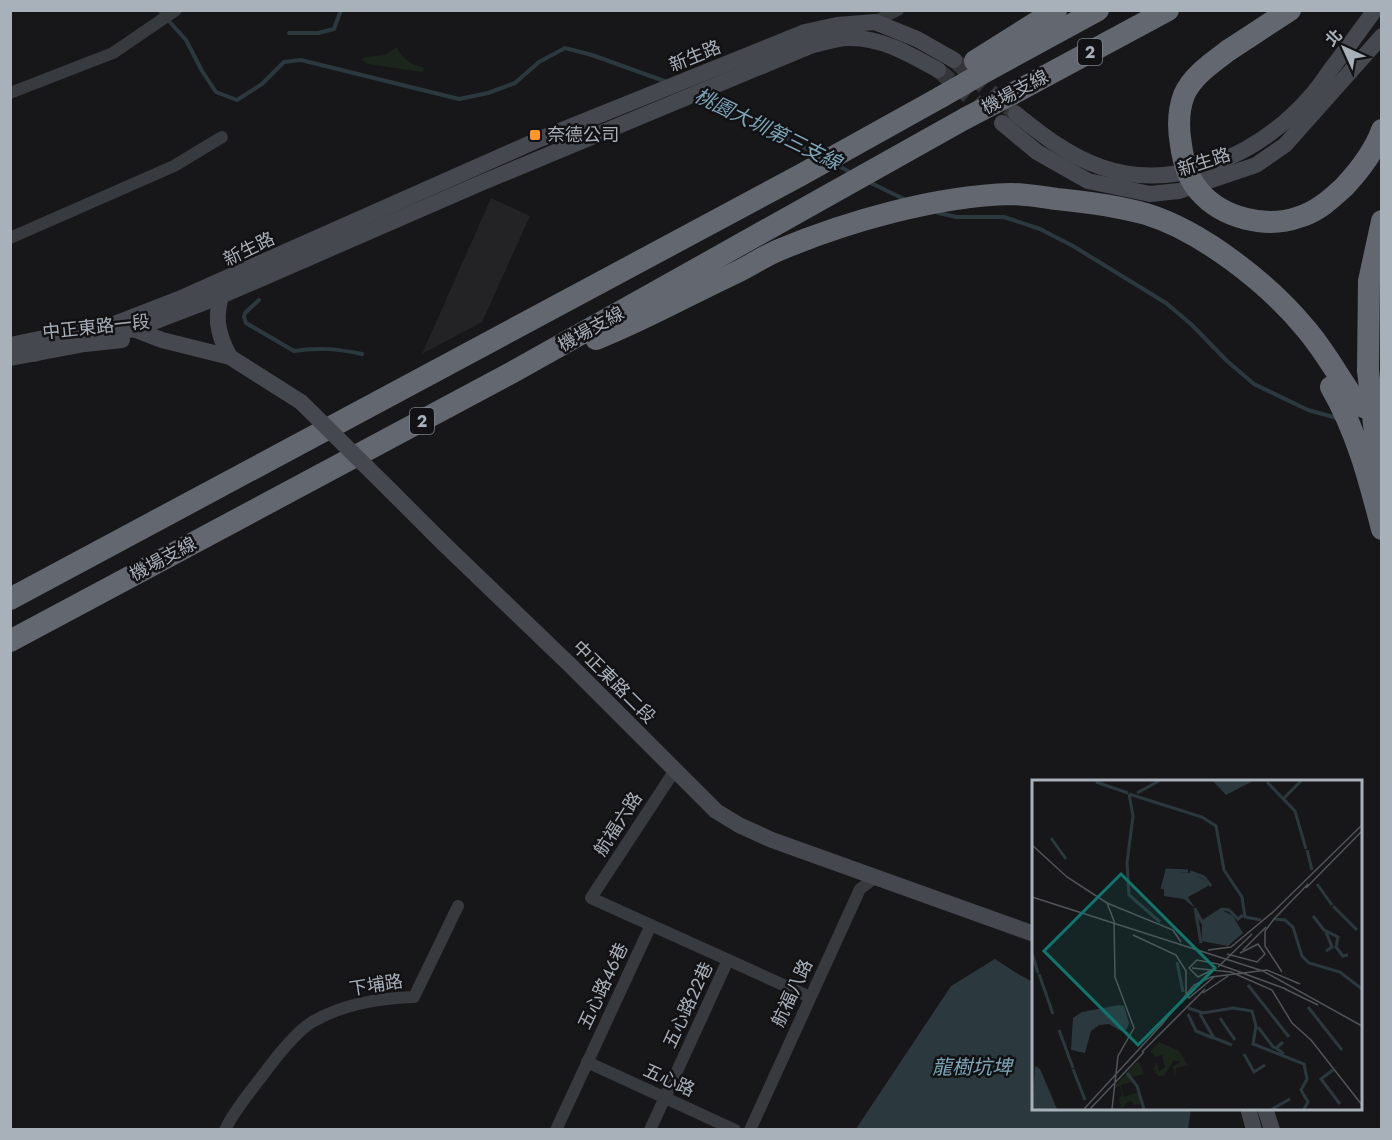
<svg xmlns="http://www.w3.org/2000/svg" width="1392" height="1140" font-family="Jost,'Noto Sans TC',sans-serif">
<rect width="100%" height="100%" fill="#171719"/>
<!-- built -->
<path fill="#232326" d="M491,198l39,18 -48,106 -60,32z"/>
<!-- green -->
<path fill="#1c251c" d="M397,47c5,13 15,18 28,21l-3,4 -54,-8 -6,-4 3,-3 20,-2z"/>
<!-- water -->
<path fill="#2b393e" d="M995,959l23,15 15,8 1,126 157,1 -3,20h-332l95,-143z"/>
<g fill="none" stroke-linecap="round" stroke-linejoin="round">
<!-- stream -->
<g stroke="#2b393e" stroke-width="4">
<path d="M159,10l27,30 16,31 14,21 21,8 25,-16 22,-22 17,-2 158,39 29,-6 27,-10 24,-21 26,-14 27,7 75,27"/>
<path d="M289,33h29l16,-4 7,-19"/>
<path d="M705,96l26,10 86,49"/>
<path d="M835,164l17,9"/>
<path d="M869,182l37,18"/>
<path d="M938,213l19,4h47l36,12 33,17 93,57 26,22 35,36 27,23 54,26 29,8"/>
<path d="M259,300l-14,13 -1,4 2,6 48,28c24,-4 44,-2 68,3"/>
</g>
<!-- secondary-tunnel -->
<g stroke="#343639" stroke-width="16" stroke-dasharray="16 8" stroke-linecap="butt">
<path d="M954,60l62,54"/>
<path d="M938,70l52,44"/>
</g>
<!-- street -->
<g stroke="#373a3e" stroke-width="12">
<path d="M870,24l28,-14"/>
<path d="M10,93l103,-40 63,-43"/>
<path d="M10,238l164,-72 48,-29"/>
<path d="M675,770l-84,128 219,99"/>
<path d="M587,1062l148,68"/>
<path d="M225,1130c9,-19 22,-34 34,-50 13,-17 35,-47 53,-58 31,-18 66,-24 102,-25l44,-91"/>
<path d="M556,1130l95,-205"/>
<path d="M650,1130l78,-170"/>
<path d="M750,1130l110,-241 16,-12"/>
</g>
<!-- secondary -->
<g stroke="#45494f" stroke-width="16">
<path d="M1016,114c26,21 53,42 85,53 75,26 157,-12 208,-69 8,-8 15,-19 22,-29 15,-19 29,-39 44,-59"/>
<path d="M1002,123l35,29 51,29 62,13 29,-3 77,-26 29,-20 97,-109"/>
<path d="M224,287c-10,27 -8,45 6,70"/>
<path d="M131,328l31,12 68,17 71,45"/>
<path d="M107,333l28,-4 86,-33 260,-113 329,-137c13,-3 28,-9 41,-8 32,0 60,17 87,32"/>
<path d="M10,345l107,-22 62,-24 361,-160 265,-107 32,-7 38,-3 42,17 37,21"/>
<path d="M34,354l34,-12"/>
<path d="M10,358l75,-14 37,-4"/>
<path d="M390,490l53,53 127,122 146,146 23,14 33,15 262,94"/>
<path d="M1248,1108l6,22"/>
<path d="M1265,1108l7,22"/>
</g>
<!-- highway -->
<g stroke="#636870" stroke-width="22">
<path d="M1229,50l61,-40"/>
<path d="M975,61l81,-51"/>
<path d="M988,70l110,-60"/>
<path d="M1012,94l156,-84"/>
<path d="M596,339c48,-19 92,-44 139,-66 15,-7 29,-17 44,-23 69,-29 158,-54 232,-56 15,0 31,3 46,5 30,3 60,7 89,15 56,17 123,70 160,115 19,22 32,47 49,71l6,6 21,8"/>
<path d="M1368,370l1,-89 13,-60"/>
<path d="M1331,387c26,45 38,92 51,142"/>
<path d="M10,599l789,-423 142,-79"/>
<path d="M10,641l501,-268 455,-255"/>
</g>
<!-- secondary-bridge -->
<path stroke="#45494f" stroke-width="16" d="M301,402l89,88"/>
<!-- highway-bridge -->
<g stroke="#636870" stroke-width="22">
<path d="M1229,50c-16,12 -37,26 -45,45 -6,16 -6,33 -3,50 2,15 7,33 18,46 23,27 67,38 100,26 18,-5 32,-18 45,-30 15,-16 30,-35 38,-57"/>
<path d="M941,97l47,-27"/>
<path d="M966,118l46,-24"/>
<path d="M1368,370l14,127"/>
</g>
</g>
<!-- markers -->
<rect fill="#ff9629" stroke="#121214" stroke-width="2" x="529" y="129" width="12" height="12" rx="3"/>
<g text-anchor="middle" stroke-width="5" stroke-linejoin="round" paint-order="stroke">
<!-- shield labels -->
<g fill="#121214" stroke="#7b8188" stroke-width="1.5">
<rect x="1078" y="39" width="24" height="26" rx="4.5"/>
<rect x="410" y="408" width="24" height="26" rx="4.5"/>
</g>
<g font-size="16" font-weight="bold" fill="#a8b0ba">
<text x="1090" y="58">2</text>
<text x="422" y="427">2</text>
</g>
<!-- street labels -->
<g font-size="18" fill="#a8b0ba" stroke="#121214">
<text transform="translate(695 56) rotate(-22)" y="6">新生路</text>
<text transform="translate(1015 92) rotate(-28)" y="6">機場支線</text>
<text transform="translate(1204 162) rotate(-18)" y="6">新生路</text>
<text transform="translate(249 249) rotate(-26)" y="6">新生路</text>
<text transform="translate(96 327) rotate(-6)" y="6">中正東路一段</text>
<text transform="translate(591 329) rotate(-29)" y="6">機場支線</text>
<text transform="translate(163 559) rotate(-28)" y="6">機場支線</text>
<text transform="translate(614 682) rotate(45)" y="6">中正東路二段</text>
<text transform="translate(618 824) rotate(-57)" y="6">航福六路</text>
<text transform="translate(376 985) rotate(-9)" y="6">下埔路</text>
<text transform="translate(603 986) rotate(-65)" y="6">五心路46巷</text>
<text transform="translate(792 993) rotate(-65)" y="6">航福八路</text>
<text transform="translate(688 1005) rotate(-65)" y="6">五心路22巷</text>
<text transform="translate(669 1080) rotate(24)" y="6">五心路</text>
</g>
<!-- poi labels -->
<g font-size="18" fill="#a8b0ba" stroke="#121214" text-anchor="start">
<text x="547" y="141">奈德公司</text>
</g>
<!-- water labels -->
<g font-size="20" font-style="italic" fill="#7ca5b8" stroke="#121214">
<text transform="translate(768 129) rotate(26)" y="7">桃園大圳第三支線</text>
<text x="972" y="1074">龍樹坑埤</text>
</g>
</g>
<!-- overview -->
<g transform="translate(1032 780)">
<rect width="330" height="330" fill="#171719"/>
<path d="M127,262l20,9 9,14 -12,3 -1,9 -2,-11 8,-4 -7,-2 -10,16h-6l-5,-7 4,-7 2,10 6,-5 -3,-12 -6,2 -6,-5zM106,281l6,13 -13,3 7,12 -7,-7 -10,3 3,12 15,-5 2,12 -6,1 -5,-5 -9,9 -2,-10 3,-4 -2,-9 -5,2 1,-3z" fill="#1c251c"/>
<path d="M181,1h40l-27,14zM137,91l22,2 16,8 1,5 -20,11 7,11 -11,-9 -20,-3v-19zM190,130l11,6 10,17 -15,13 -26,-5v-18zM87,225l5,1 5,17 -2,6 -6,2 -12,-7 -10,1 -8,6 -6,22 -14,-3 2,-32 9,-6zM3,286l5,3 17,40h-25z" fill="#2b393e"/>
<path fill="none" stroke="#2b393e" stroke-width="3" d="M64,2l32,11M235,2l28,29 11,38M105,13l22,-12M97,14l4,22 -6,47 2,32 31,27M97,14l73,23 14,9 8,44 18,27 3,20 16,3M252,18l17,-17M19,58l15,21M275,70l5,20M158,92l14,5 7,9M285,104l15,21M130,109l5,-19 21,1M301,126l24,24M163,128l6,35M163,129l7,13 20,-13 7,1 9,9 5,-4M281,136l11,14 14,7 -2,10 7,9 5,-1M242,139l11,1 8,7 9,29 7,7 31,9 22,17M294,171l6,-4 -6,-15M0,173l6,20M145,182l6,30M7,194l14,40M216,205l41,52M276,227l34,43M156,228l15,5 30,-5 19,3 4,15 -3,18 51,20 3,15 -6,11 7,12 -4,7M156,234l8,17 17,7M168,234l14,24 18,7M188,238l15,22M226,247l16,21M27,250l14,38M251,262l-7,6 8,6M212,274l10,18 11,-7M41,289l12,31M301,290l-12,9 19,25M95,293l10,13 7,23M240,329l18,-10"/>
<path fill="none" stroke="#515459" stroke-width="1.5" d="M0,65l35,32 40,26 66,27 8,12M274,108l56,-57M0,117l231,74 99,55M75,123l7,18 1,56 19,51 -16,28 -6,53M239,134l91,-89M242,139l-9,12v15l17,26M241,140l35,-36M101,155l43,20 10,16v22l3,5 25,-21M176,170l23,-3 42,-35M211,170l23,-23M195,174l30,8 8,-8 -7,-10 -18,9M186,187l34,-33M160,188l39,4 41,18 20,33 19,17 51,65M184,188l-18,9 -9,-9 8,-8 21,4 68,25M253,209l33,16M171,213l25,-17M130,244l32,-39 17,-8 56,-7 33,14M110,272l63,-63M52,329l79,-86M58,329l54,-57"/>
<path fill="#0f766e" fill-opacity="0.15" stroke="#0f766e" stroke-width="3" d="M89,94l94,94 -77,77 -94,-94z"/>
<rect width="330" height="330" fill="none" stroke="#a8b0ba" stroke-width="3"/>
</g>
<!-- border -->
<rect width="1392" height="1140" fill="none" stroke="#a8b0ba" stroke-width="24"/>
<!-- north arrow -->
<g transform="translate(1344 48) rotate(315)" stroke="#121214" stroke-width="4.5" paint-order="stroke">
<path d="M0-4.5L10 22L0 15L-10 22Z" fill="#a8b0ba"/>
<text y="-9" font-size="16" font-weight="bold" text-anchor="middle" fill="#a8b0ba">北</text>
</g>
</svg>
